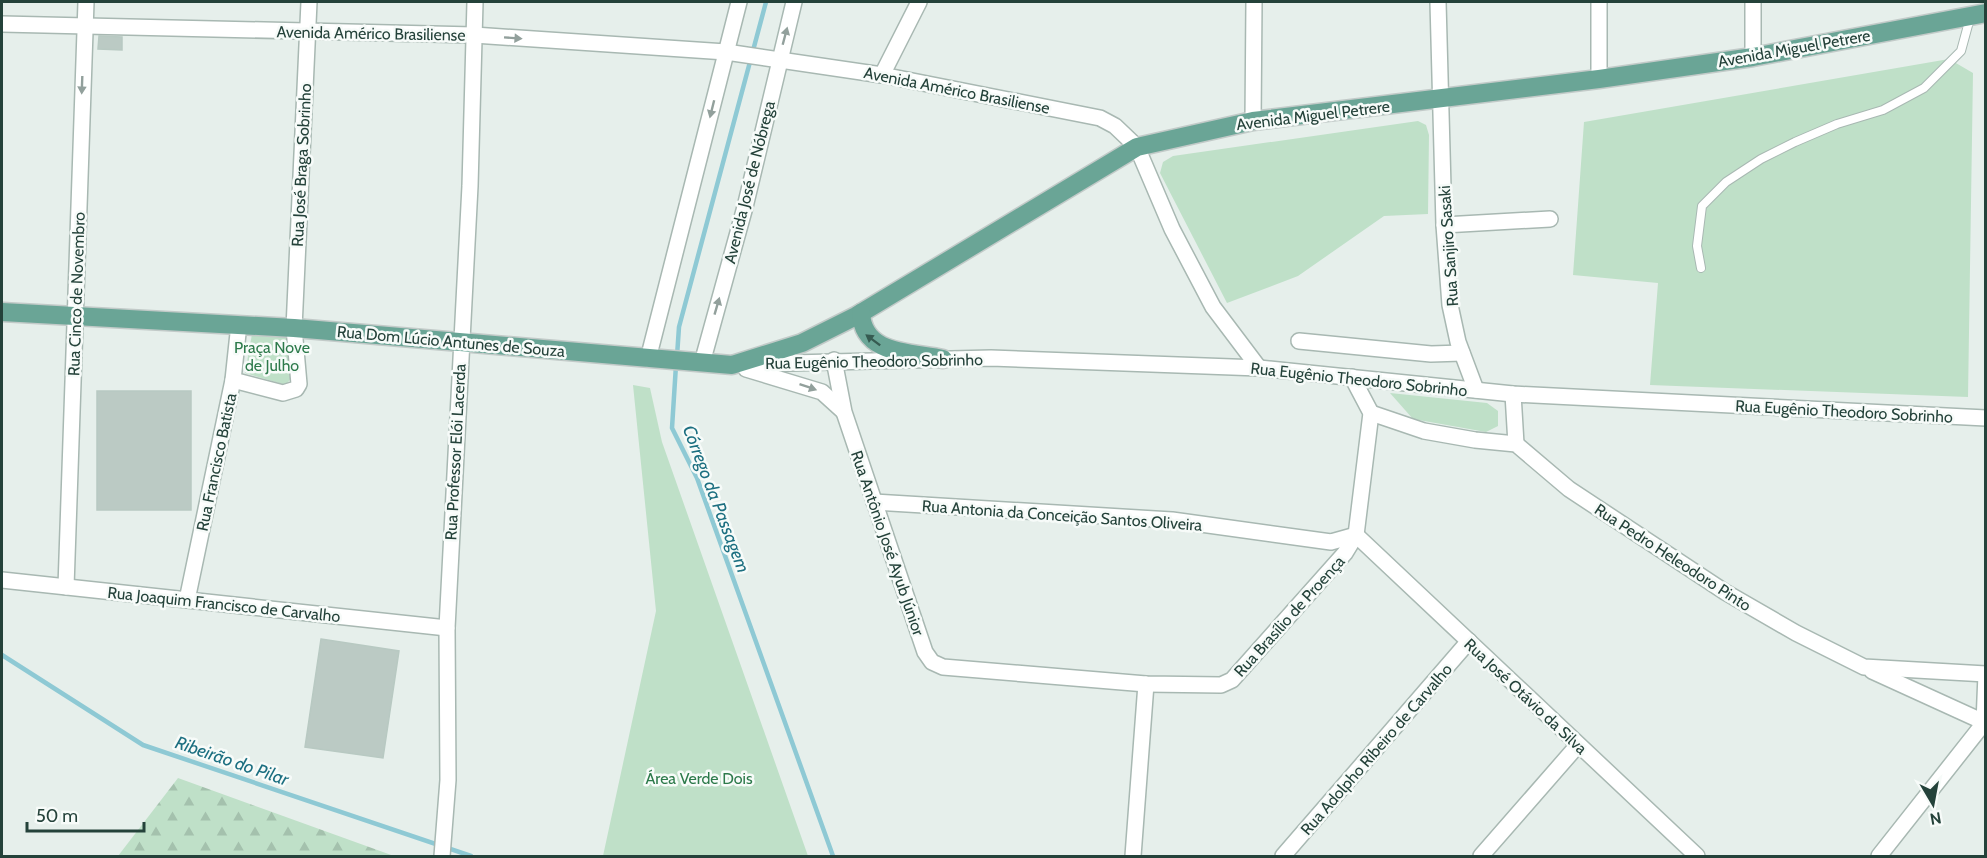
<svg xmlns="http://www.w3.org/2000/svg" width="1987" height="858" font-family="Cabin,sans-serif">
<defs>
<pattern id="forest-firs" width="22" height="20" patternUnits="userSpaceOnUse" patternTransform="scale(1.5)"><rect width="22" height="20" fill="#bfe0c8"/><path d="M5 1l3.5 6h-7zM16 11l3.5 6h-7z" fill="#a4c1ad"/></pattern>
</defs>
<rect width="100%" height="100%" fill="#e6efeb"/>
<!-- forest -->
<path fill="url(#forest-firs)" d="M178,778l216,78h-276z"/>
<!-- park -->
<g fill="#bfe0c8">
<path d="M1949,59l24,14 -5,324 -318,-12 8,-102 -85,-8 11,-153z"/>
<path d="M1418,121l8,4 3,10 -1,79 -44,2 -86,60 -71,27 -67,-130 3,-11 10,-6z"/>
<path d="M252,334l42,3 -2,40 -6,8 -41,-12z"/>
<path d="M633,385l17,3 12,54 146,414h-205l53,-245z"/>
<path d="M1390,393l97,10 11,8v15l-12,6 -73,-13z"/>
</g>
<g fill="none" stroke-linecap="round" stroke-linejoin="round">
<!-- stream -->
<g stroke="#8ec9d4" stroke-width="4.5">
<path d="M677,356l2,-29 87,-325"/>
<path d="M676,365l-4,63 25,50 136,378"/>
<path d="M2,655l141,90 328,111"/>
</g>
</g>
<!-- building -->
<g fill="#bbcac4" stroke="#b8c9c2" stroke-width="1.5">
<path d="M99,36l23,1v13l-24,-1z"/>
<rect x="97" y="391" width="94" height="119"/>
<path d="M321,639l78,12 -16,107 -78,-11z"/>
</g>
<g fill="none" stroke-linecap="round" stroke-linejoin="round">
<defs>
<path id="lane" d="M1701,268l-4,-22 5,-40 24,-24 35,-23 34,-17 42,-18 46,-14 41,-22 37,-37 9,-33"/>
<g id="street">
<path d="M1438,2l6,223 6,80 8,37 18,48"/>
<path d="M1753,2v55"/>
<path d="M2,24l472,11 252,17 156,23 218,43 15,8 22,21 35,82 41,78 46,61"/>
<path d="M882,75l37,-73"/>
<path d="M1599,79v-77"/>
<path d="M1253,121l1,-119"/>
<path d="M1444,225l106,-6"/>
<path d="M1299,341l132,13 31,-1"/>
<path d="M648,359l91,-357"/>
<path d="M834,360l10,52 81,240 7,10 11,5 203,17 75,1 11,-5 113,-127 11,-18 15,-122 -19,-36"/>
<path d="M702,363l43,-156 49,-205"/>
<path d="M747,364l244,-6 268,10 254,26 473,24"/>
<path d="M746,369l76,23 21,19"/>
<path d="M233,380l50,13 13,-4 3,-5 -5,-56 15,-326"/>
<path d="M1513,394l3,50"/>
<path d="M1371,413l53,18 51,9 41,4 53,45 156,103 71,41 68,34 122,7"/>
<path d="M874,502l298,18 159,22 25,-7 341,321"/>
<path d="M2,580l445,48"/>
<path d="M66,587l20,-585"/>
<path d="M187,600l46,-220 6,-56"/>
<path d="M1872,671l114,52"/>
<path d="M442,856l6,-76 -1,-152 23,-442 5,-184"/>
<path d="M1133,856l13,-172"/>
<path d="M1283,856l186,-215"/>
<path d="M1481,856l97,-111"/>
<path d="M1879,856l105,-133 2,-49"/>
</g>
<g id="primary">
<path d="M2,312l292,16 438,37 70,-22 54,-27 281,-169 116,-26 346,-42 154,-22 233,-44"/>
<path d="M861,313c2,42 49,39 82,46"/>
</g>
</defs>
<!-- lane casing -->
<use href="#lane" stroke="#a8b8b2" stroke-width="10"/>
<!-- street casing -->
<use href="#street" stroke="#a8b8b2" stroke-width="18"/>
<!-- primary casing -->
<use href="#primary" stroke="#c2cac8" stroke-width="21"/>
<!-- lane -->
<use href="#lane" stroke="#fff" stroke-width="8"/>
<!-- street -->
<use href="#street" stroke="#fff" stroke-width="15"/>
<!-- primary -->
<use href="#primary" stroke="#6aa596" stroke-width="18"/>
</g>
<!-- one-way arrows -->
<defs><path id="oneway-solid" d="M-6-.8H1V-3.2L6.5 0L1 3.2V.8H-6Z" transform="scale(1.5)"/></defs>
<g fill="#92a09c">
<use href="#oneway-solid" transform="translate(785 36) rotate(-75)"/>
<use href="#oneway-solid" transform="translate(513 38) rotate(4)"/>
<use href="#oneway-solid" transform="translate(82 85) rotate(92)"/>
<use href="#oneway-solid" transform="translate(712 109) rotate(104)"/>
<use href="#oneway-solid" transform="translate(717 306) rotate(-74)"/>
<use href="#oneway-solid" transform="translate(808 387) rotate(19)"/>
</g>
<use fill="#365b51" href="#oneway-solid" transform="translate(873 340) rotate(-143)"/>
<g text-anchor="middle" stroke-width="5" stroke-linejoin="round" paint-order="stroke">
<!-- street labels -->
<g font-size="16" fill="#24423a" stroke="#f7fbf9">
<text transform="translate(371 33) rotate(1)" y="6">Avenida Américo Brasiliense</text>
<text transform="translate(1794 48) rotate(-10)" y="6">Avenida Miguel Petrere</text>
<text transform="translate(957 90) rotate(11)" y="6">Avenida Américo Brasiliense</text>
<text transform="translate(1313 115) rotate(-7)" y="6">Avenida Miguel Petrere</text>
<text transform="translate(301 165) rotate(-87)" y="6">Rua José Braga Sobrinho</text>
<text transform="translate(749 182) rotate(-76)" y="6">Avenida José de Nóbrega</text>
<text transform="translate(1448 246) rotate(-94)" y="6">Rua Sanjiro Sasaki</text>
<text transform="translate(76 294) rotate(-88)" y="6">Rua Cinco de Novembro</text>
<text transform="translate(451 341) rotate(5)" y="6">Rua Dom Lúcio Antunes de Souza</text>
<text transform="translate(874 361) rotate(-1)" y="6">Rua Eugênio Theodoro Sobrinho</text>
<text transform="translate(1359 379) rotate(6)" y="6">Rua Eugênio Theodoro Sobrinho</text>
<text transform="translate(1844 411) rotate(3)" y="6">Rua Eugênio Theodoro Sobrinho</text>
<text transform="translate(455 452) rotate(-87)" y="6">Rua Professor Elói Lacerda</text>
<text transform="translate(216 462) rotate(-78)" y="6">Rua Francisco Batista</text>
<text transform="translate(1062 515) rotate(4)" y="6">Rua Antonia da Conceição Santos Oliveira</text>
<text transform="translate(888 543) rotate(71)" y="6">Rua Antônio José Ayub Júnior</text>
<text transform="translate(1673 557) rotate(33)" y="6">Rua Pedro Heleodoro Pinto</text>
<text transform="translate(224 604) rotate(6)" y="6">Rua Joaquim Francisco de Carvalho</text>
<text transform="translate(1289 616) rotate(-48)" y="6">Rua Brasílio de Proença</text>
<text transform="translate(1526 696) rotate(43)" y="6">Rua José Otávio da Silva</text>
<text transform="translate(1376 749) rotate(-49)" y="6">Rua Adolpho Ribeiro de Carvalho</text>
</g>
<!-- park labels -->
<g font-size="16" fill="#2d7a4b" stroke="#f7fbf9">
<text x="272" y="353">Praça Nove<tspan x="272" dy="18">de Julho</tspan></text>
<text x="699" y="784">Área Verde Dois</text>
</g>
<!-- water labels -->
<g font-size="18" font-style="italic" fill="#1c6f80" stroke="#f7fbf9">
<text transform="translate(716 499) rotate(69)" y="6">Córrego da Passagem</text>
<text transform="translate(232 761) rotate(19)" y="6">Ribeirão do Pilar</text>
</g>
</g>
<!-- border -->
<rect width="1987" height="858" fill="none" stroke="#24423a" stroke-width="6"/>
<!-- north arrow -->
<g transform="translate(1933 804) rotate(170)" stroke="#f7fbf9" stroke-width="4.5" paint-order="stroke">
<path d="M0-4.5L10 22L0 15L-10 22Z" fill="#24423a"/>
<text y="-9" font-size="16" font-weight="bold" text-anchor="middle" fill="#24423a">N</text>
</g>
<!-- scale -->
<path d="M27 822v9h117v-9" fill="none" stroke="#24423a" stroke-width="3"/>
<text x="36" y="822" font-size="18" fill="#24423a" stroke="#f7fbf9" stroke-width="4.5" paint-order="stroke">50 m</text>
</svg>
